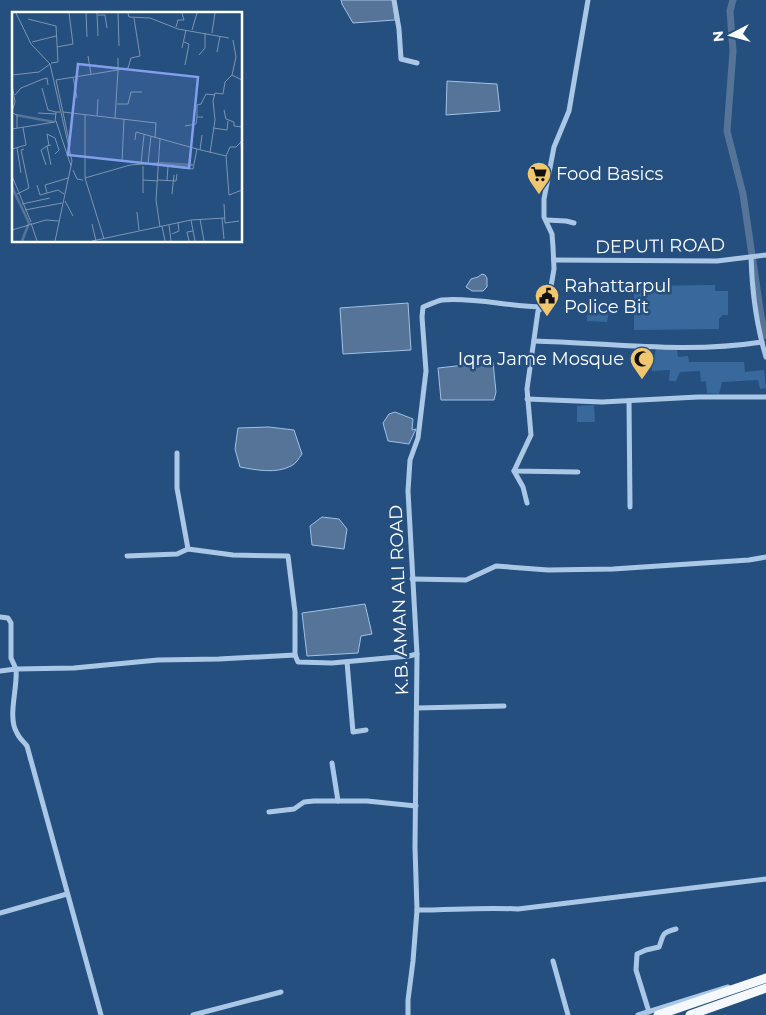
<svg xmlns="http://www.w3.org/2000/svg" width="766" height="1015" font-family="Montserrat,sans-serif">
<rect width="100%" height="100%" fill="#254f7f"/>
<!-- green -->
<g fill="#39699c">
<path d="M715,285v6h13v24h-5l-4,4v10l-85,1v-44z"/>
<path d="M587,308l22,1 -2,13 -20,-1z"/>
<path d="M656,349h21l1,8 10,-1 1,6h55l1,10 19,-2 2,18 -6,1 -2,-9 -36,2 -3,12 -12,-1 -1,-12 -5,1 -1,-11 -20,1 -4,9h-7l1,-11 -18,1v-3h-11v-3l12,-3z"/>
<path d="M594,405l1,17h-18v-16z"/>
</g>
<!-- water -->
<g fill="#567497" stroke="#9fc2e7">
<path d="M341,0h52l2,20 -42,3 -11,-19z"/>
<path d="M447,81l50,3 3,27 -54,4z"/>
<path d="M482,274l3,1 2,3v9l-4,4h-11l-6,-4 5,-8 7,-2z"/>
<path d="M408,303l3,47 -68,4 -3,-46z"/>
<path d="M493,362l3,30 -2,8h-53l-3,-32z"/>
<path d="M395,412l18,7 -1,11 4,-1 -7,15 -21,-3 -5,-18 6,-9z"/>
<path d="M269,427l25,3 8,24c-3,4 -6,10 -11,12 -15,8 -35,4 -51,1l-5,-18 3,-21z"/>
<path d="M322,517l17,2 8,10 -3,20 -32,-4 -2,-19z"/>
<path d="M365,604l7,30 -11,2 -3,17 -51,3 -5,-43z"/>
</g>
<g fill="none" stroke-linecap="round" stroke-linejoin="round">
<!-- canal -->
<path stroke="#567497" stroke-width="7" d="M733,0l-3,11 3,40 -6,80 16,63 18,122 5,20"/>
<!-- minor -->
<g stroke="#abc7e6" stroke-width="5">
<path d="M394,0l5,29 2,30 16,4"/>
<path d="M546,220l20,1 8,2"/>
<path d="M751,257c1,35 5,67 15,100"/>
<path d="M554,260l163,1 49,-6"/>
<path d="M534,341c76,2 152,13 228,1"/>
<path d="M527,399l75,3 96,-5h68"/>
<path d="M629,401l1,106"/>
<path d="M177,453v35l11,61 45,6 55,1 7,56v43"/>
<path d="M514,471l9,16 4,16"/>
<path d="M578,472l-64,-1 17,-36 -4,-46 11,-78 10,-7 6,-35 -1,-22 -1,-13 -8,-17v-18l10,-52 15,-36 19,-111"/>
<path d="M127,556l50,-2 11,-5"/>
<path d="M412,579l54,1 30,-14 52,4 65,-1 136,-9 17,-3"/>
<path d="M0,617l8,1 3,5v35l5,11 58,-1 84,-8 61,-1 76,-4 3,7 34,1 77,-7 8,-2"/>
<path d="M347,662l6,70 13,-2"/>
<path d="M0,671l16,-2c2,19 -9,48 1,64 2,5 7,9 10,13l74,269"/>
<path d="M417,708l87,-2"/>
<path d="M332,763l6,38"/>
<path d="M269,812l25,-3 10,-7 10,-1h53l49,5"/>
<path d="M417,910c34,0 67,-3 101,-1l248,-30"/>
<path d="M0,913l67,-19"/>
<path d="M553,961l15,54"/>
<path d="M649,1012l-13,-42 1,-16 9,-4 13,-3c5,-13 2,-14 17,-18"/>
<path d="M193,1015l88,-23"/>
<path d="M408,1015v-15l5,-39 4,-51 -2,-63 2,-193 -9,-163 2,-31 8,-22 8,-67 -4,-54 1,-10c6,-2 13,-6 19,-7 33,-3 68,7 101,7"/>
<path d="M638,1015l90,-28"/>
</g>
<!-- trunk -->
<g stroke="#f5f9fe" stroke-width="9">
<path d="M658,1015l108,-37"/>
<path d="M690,1015l76,-27"/>
</g>
</g>
<!-- icons -->
<defs>
<symbol id="supermarket-pin" viewBox="-11 -11 22 30"><path d="M0 17L-7.5 6A9.5 9.5 0 1 1 7.5 6Z" fill="#f0c66f" stroke="#254f7f"/><path d="M-6-5.5h2.5l.6 2H6L4.5 2H-2.5L-4.4-4H-6ZM-1.5 3.2a1.3 1.3 0 1 0 .1 0ZM3 3.2a1.3 1.3 0 1 0 .1 0Z" fill="#111"/></symbol>
<symbol id="civic-pin" viewBox="-11 -11 22 30"><path d="M0 17L-7.5 6A9.5 9.5 0 1 1 7.5 6Z" fill="#f0c66f" stroke="#254f7f"/><path d="M-.6-6.5H3V-4.5H.6V-3L4-1V1h2V6H-6V1h2V-1L-.6-3ZM-1.2 2.5V6h2.4V2.5Z" fill="#111"/></symbol>
<symbol id="mosque-pin" viewBox="-11 -11 22 30"><path d="M0 17L-7.5 6A9.5 9.5 0 1 1 7.5 6Z" fill="#f0c66f" stroke="#254f7f"/><path d="M3.5-4.9A6 6 0 1 0 3.5 4.9A5 5 0 1 1 3.5-4.9Z" fill="#111"/></symbol>
</defs>
<g fill-rule="evenodd">
<use href="#supermarket-pin" x="525" y="160" width="28" height="38"/>
<use href="#civic-pin" x="533" y="282" width="28" height="38"/>
<use href="#mosque-pin" x="628" y="345" width="28" height="38"/>
</g>
<g text-anchor="middle" stroke-width="5" stroke-linejoin="round" paint-order="stroke">
<!-- poi labels -->
<g font-size="18" fill="#fff" stroke="#254f7f" text-anchor="start">
<text x="556" y="180">Food Basics</text>
<text x="564" y="292">Rahattarpul<tspan x="564" dy="21">Police Bit</tspan></text>
<text x="624" y="365" text-anchor="end">Iqra Jame Mosque</text>
</g>
<!-- street labels -->
<g font-size="18" fill="#fff" stroke="#254f7f">
<text transform="translate(660 246) rotate(-1)" y="6">DEPUTI ROAD</text>
<text transform="translate(399 600) rotate(-92)" y="6">K.B. AMAN ALI ROAD</text>
</g>
</g>
<!-- overview -->
<g transform="translate(12 12)">
<rect width="230" height="230" fill="#254f7f"/>
<path fill="none" stroke="#567497" stroke-width="2.5" d="M4,103l38,7M145,151l36,2M0,175l17,36 -7,18"/>
<path fill="none" stroke="#7c95b2" stroke-width="1" d="M4,1l15,31 19,20 22,97 -17,80M74,1l1,24M85,1l1,23M106,1l1,33M116,1l1,4 21,1 28,11 51,9M86,3h7l2,13M16,7l28,7 2,36 -7,1M164,15l2,-7h6l-2,-7M180,18l5,-17M200,21l3,-20M221,28l3,17 -4,18 10,5M20,30l24,-6M172,30l5,2 -4,21M45,35l16,-3 -4,-31M170,36l4,-18M205,40l3,-16M187,43l6,-7v-15M76,44l3,18M0,63l27,-3 11,-8M61,65l4,21M44,68l14,65M44,68l62,-10v-12M0,72l3,18 -3,10M30,76l6,22 8,2M3,83l6,-7 22,-9 4,-1 1,7M105,92h11l3,-12h11M212,98l2,9 8,3v4l8,1M51,100l93,11 -1,15M0,101l5,2v13M26,101l18,1M73,103v63l19,61M85,104l1,-17M185,105v-12l4,-1 5,-10 9,1M103,106l3,-48 10,-2 3,-10 9,-2 -6,-38M44,109l15,45M173,114l11,-2 1,-7h6M201,116l14,2 1,-9M0,117l43,-7 1,-10h4M123,128l1,-8 61,17M229,129l1,15M230,129l-6,6h-6l-4,9 3,39 13,-5M39,133l-4,1 4,19M37,134l-2,-12 8,4 4,12 -4,4M5,136l4,25M0,137l14,-4 -3,-18M188,138l2,-15M198,141l5,-33 -2,-19 2,-8 8,1 2,-12 7,-7M110,150l2,-43M129,151l3,-28M136,151l3,-27M34,153l-5,-15 6,-4M131,154v27M154,154l27,3 4,-20 29,7M61,158l4,9 6,1M0,164l19,46M73,166l45,-13 28,-2M131,168l15,1M146,168l18,1 1,-7M155,169l1,-15M25,173l3,10 18,-5 6,4M35,181l-2,-8 23,-7M5,182l12,-6 -8,-38 3,-1M160,182l2,-19M53,189l8,15M10,192l28,-6M212,192l1,19 14,-2M13,198l37,-7M125,200l2,18M210,206l2,21M188,207l4,22M179,208l4,21M19,211l6,18M80,212l4,17M157,213l2,16M150,214l3,15M148,215l-4,-27 4,-61M0,218l34,-10 13,1M160,222l7,-3 -1,-8M80,229l99,-21 34,-2M177,229l-2,-9 6,-1"/>
<path fill="#839eea" fill-opacity="0.15" stroke="#839eea" stroke-width="2.5" d="M66,52l120,13 -9,91 -121,-13z"/>
<rect width="230" height="230" fill="none" stroke="#fff" stroke-width="2.5"/>
</g>
<!-- north arrow -->
<g transform="translate(731 35) rotate(264)" stroke="#254f7f" stroke-width="4" paint-order="stroke">
<path d="M0-4L9 19L0 12L-9 19Z" fill="#ffffff"/>
<text y="-8" font-size="14" font-weight="bold" text-anchor="middle" fill="#ffffff">N</text>
</g>
</svg>
